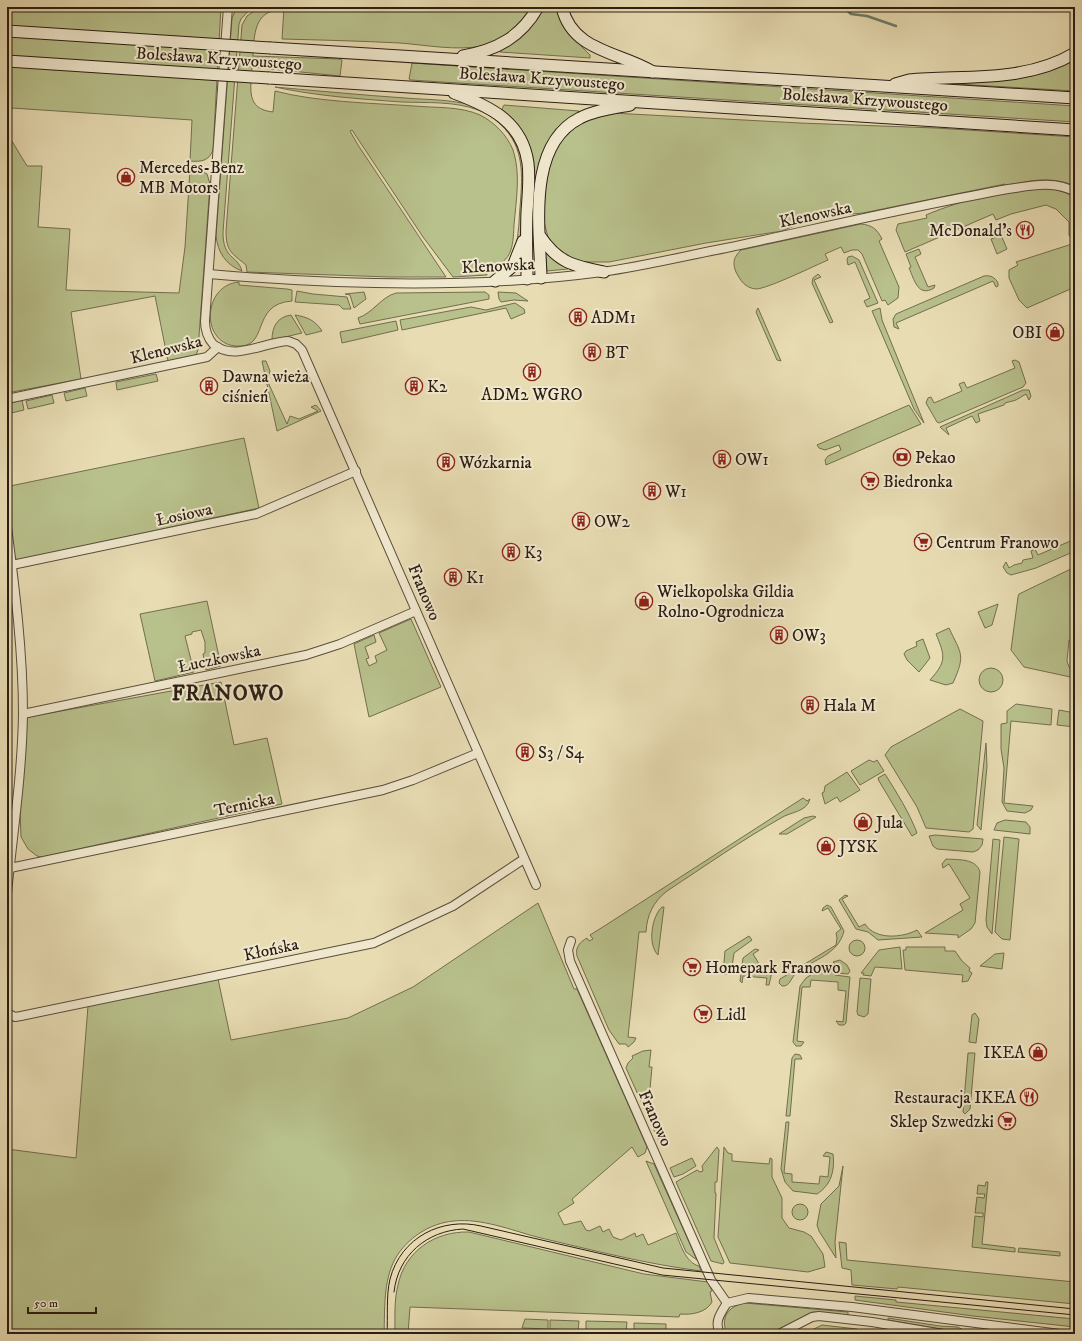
<svg xmlns="http://www.w3.org/2000/svg" width="1082" height="1341" font-family="'IM FELL DW Pica',serif">
<rect width="100%" height="100%" fill="#e8dcb3"/>
<filter id="stains"><feTurbulence type="fractalNoise" baseFrequency=".005" numOctaves="4"/><feColorMatrix values="0 0 0 0 .2 0 0 0 0 .09 0 0 0 0 .02 0 0 0 .5 -.17"/></filter>
<radialGradient id="worn" r=".72"><stop offset=".6" stop-color="#630" stop-opacity="0"/><stop offset="1" stop-color="#630" stop-opacity=".3"/></radialGradient>
<!-- green -->
<g fill="#b8c08b" stroke="#726e4f">
<path d="M7,7h214l-8,143c-4,11 -12,12 -23,11l2,-41 -180,-12 -5,25 20,33h15l-4,61 32,2 -4,61 113,3 6,-46 5,-77 11,1 6,3 3,10 -12,166 -2,5 -28,6 -13,-65 -84,16 10,67 -74,14z"/>
<path d="M237,7h15l-11,12 -2,5 -16,208c0,28 14,22 19,39 -16,-6 -24,-18 -26,-35l16,-218z"/>
<path d="M284,7h106l69,4v-4h74c-10,19 -30,35 -51,39 -26,5 -56,-1 -82,-3 -40,-2 -78,-3 -118,-4z"/>
<path d="M543,7h13l10,24 24,24v3l-90,-6v-2c20,-11 32,-23 43,-43z"/>
<path d="M259,8l22,2c-27,0 -27,26 -28,46l86,3 3,1 -2,16 -88,-9c-1,21 -7,42 21,45l2,-21c41,11 96,12 139,15 21,2 46,0 66,9 14,7 27,20 33,35 8,23 3,51 1,75 -1,23 -2,39 -28,43l1,7 -34,2 -30,-40 -71,-107 -2,1 8,14 88,132h-56l-143,-5 -1,-7c-14,-12 -20,-13 -20,-34l16,-206 5,-9z"/>
<path d="M1075,60v31l-136,-8c47,-2 94,0 136,-23z"/>
<path d="M412,63l663,43v16l-664,-42 -2,-1z"/>
<path d="M275,87c44,4 86,8 130,11 24,2 52,1 75,10 17,7 31,21 38,37 10,23 5,49 4,73 -2,20 -1,50 -26,55v-2c21,-6 21,-30 23,-48 1,-26 7,-55 -4,-79 -7,-15 -21,-28 -37,-34 -23,-9 -52,-7 -76,-8 -42,-3 -86,-6 -127,-15z"/>
<path d="M504,105l75,6 -35,39 -5,17 -7,83 -3,-103 -10,-20 -17,-18z"/>
<path d="M612,113l188,10 136,5 139,9v49c-23,-10 -45,-6 -69,0l-1,-2 -142,29 -32,3 -27,6 -22,9 -76,12 -97,19h-26l-23,-8 -12,-17 -4,-15 1,-37 6,-27 11,-20 24,-19z"/>
<path d="M1051,188l24,8v41l-4,1 -2,-3v-13l-13,-13 -10,-4 -35,9 -15,6 -3,-6 -88,38 -9,-22 2,-6 29,-6 -1,-3c37,-16 85,-26 125,-27z"/>
<path d="M861,224c11,1 16,5 21,15l-3,2 20,46 -1,11 -10,7 -3,-5 -3,1 -20,-47 -4,-4h-6l-8,3 -3,-6 -16,7 3,6c-14,6 -61,29 -72,29 -11,-1 -16,-9 -20,-17 -4,-10 -2,-15 5,-22z"/>
<path d="M1001,235l6,14 -10,5 -6,-15z"/>
<path d="M1075,243v44l-48,21 -8,-8 -10,-22v-8l9,-5 -2,-3z"/>
<path d="M545,249l23,19v1l-21,2z"/>
<path d="M919,249l2,5 -6,3 13,30 7,-2 -1,3c-16,10 -20,-9 -25,-20l2,-1 -5,-13z"/>
<path d="M852,256l7,4 19,43 -11,4 -3,-6 6,-3 -15,-36 -7,3 -1,-5 1,-3z"/>
<path d="M818,274l3,3 -7,3 19,42 -3,1 -18,-40 1,-5z"/>
<path d="M984,276c6,-1 11,1 14,7v3l-2,1 -3,-6 -97,42 3,6 -5,-2 -1,-8 3,-5z"/>
<path d="M239,282v3l48,4 5,1v11c-43,3 -21,49 -57,45 -35,-4 -32,-61 4,-64z"/>
<path d="M297,291l16,3 34,3 4,12h-8l-4,-4 -44,-3z"/>
<path d="M364,292l2,7 -12,9 -4,-13 -5,-1z"/>
<path d="M485,292l4,3v4l-129,25 -2,-6c15,-5 23,-21 38,-25z"/>
<path d="M498,292l18,1 12,8 -14,-1 -13,2 -2,-3z"/>
<path d="M515,303l9,6 1,4 -14,6 -5,-11 -104,22 -2,-10 71,-13 15,3z"/>
<path d="M758,308l23,53 -4,-1 -21,-48z"/>
<path d="M880,308l2,12 42,103 -10,-14 -42,-98z"/>
<path d="M291,315l11,18 -30,7c0,-13 5,-23 19,-25z"/>
<path d="M295,315c12,2 20,5 27,16l-16,4z"/>
<path d="M396,321l2,9 -56,13 -2,-11z"/>
<path d="M1015,360l4,2 7,21 -3,4 -84,36 -2,-1 -11,-19 2,-5 3,-1 3,6 28,-12 -3,-7 5,-2 3,6 48,-20 -3,-7z"/>
<path d="M262,361h4l4,10 -3,9 20,44 3,-8 9,3 19,-8 -7,-4 5,-2 5,6 -44,20z"/>
<path d="M156,374l2,7 -41,9 -1,-8z"/>
<path d="M85,388l2,8 -21,5 -2,-8z"/>
<path d="M1023,390h6l2,6 -2,4 -3,-6 -10,6 -11,3 -1,2 -26,9 2,7 -4,2 -4,-7 -26,12 3,7 -9,-8z"/>
<path d="M52,395l2,8 -26,6 -2,-8z"/>
<path d="M22,400l2,10 -17,4v-10z"/>
<path d="M909,405l12,19 -95,41 -1,-5 3,-4 13,-6 -2,-5 -14,5 -6,-2 -2,-3z"/>
<path d="M244,438l15,70 -234,51 -7,1 -3,-2 -8,-48v-47l3,23z"/>
<path d="M1075,539v12l-39,17 -25,7 -4,-2 -4,-6 3,-5 3,6 5,-3 8,-2 1,-3 10,-2 -2,-7 4,-2 3,6z"/>
<path d="M1075,567v16l-3,5 -1,7 4,11 -1,34h-5l-2,21 2,6 6,3v8l-51,-11 -13,-17 7,-53 1,-3z"/>
<path d="M207,601l14,65 -15,4 -3,-16 2,-1v-11l-4,-12 -9,2v2l-7,2 9,36 -39,9 -15,-67z"/>
<path d="M998,604l-6,21 -7,3 -7,-16z"/>
<path d="M411,619l30,68 -72,30 -15,-73 20,-9 2,7 -11,5 4,11 -3,1 3,7 8,-4 -2,-6 12,-6 -8,-17z"/>
<path d="M949,628c12,26 17,26 4,55l-7,2 -16,-5c17,-19 15,-24 6,-46z"/>
<path d="M923,639l7,19 -11,14 -12,-12 -3,-6 2,-3 11,-5 -1,-4z"/>
<circle cx="991" cy="680" r="12"/>
<path d="M221,682l13,63 33,-7 15,66 -240,53 -5,-1 -9,-7 -7,-12 -1,-27 6,-89 2,-4z"/>
<path d="M1016,704l36,5 -1,16 -40,-4 -7,82 29,3 -2,4 -6,3 -18,-2 -5,-9 2,-34 -3,-19v-25l6,-1v-12z"/>
<path d="M960,709l23,12 -10,108 -4,3 -43,-4 -9,-21 -32,-52 6,-8z"/>
<path d="M1059,710l16,3v14l-18,-2z"/>
<path d="M986,743l1,23 -6,64 -4,-5z"/>
<path d="M869,760l5,2 3,-2 7,11 -24,14 -9,-14z"/>
<path d="M847,772l13,18 -20,12 -3,-5 -12,7 -3,-11 2,-1 1,-6z"/>
<path d="M885,774c12,19 24,38 32,59l-5,3 -33,-55 -1,-3z"/>
<path d="M803,798l4,3 3,-2c-3,13 -20,13 -29,19 -39,22 -76,48 -114,73 -14,11 -20,24 -21,41h-7l-11,105 8,1 -2,4 -6,5 -2,-3h-7l-10,-14 -32,-74c-2,-9 3,-14 10,-18l2,3 4,-2 -3,-4 16,-10z"/>
<path d="M813,816l3,1 -29,17h-8l25,-16z"/>
<path d="M1005,820l21,2 4,5v7l-36,-4 3,-7z"/>
<path d="M935,835l48,4 -1,6 -4,5 -5,2 -36,-3 -4,-3 -4,-10z"/>
<path d="M1004,837l15,2 -9,101 -8,-1 -7,-7z"/>
<path d="M993,839l7,1 -8,94 -5,-7 -1,-7z"/>
<path d="M946,859c12,1 30,-1 34,13l-5,51 -4,6 -13,9v-3l-33,-2 38,-23 -3,-6 10,-6 -21,-34 -6,4 -1,-4z"/>
<path d="M845,895l3,1 -6,3 17,28 6,-3c10,16 37,14 52,6l5,7 -44,3 -10,-8 -12,-3 -17,-29z"/>
<path d="M538,903l36,86h3l70,158 -2,6 -7,4 -6,-10 -60,52 2,4 -16,10 6,12 17,-4 5,9 3,1 11,-5 3,6 6,-3 4,8 8,3 14,-7 1,4 7,-3 5,11 28,-12c4,11 10,30 23,33l2,5c-55,-7 -109,-21 -164,-34 -26,-7 -56,-19 -83,-16 -24,2 -47,17 -59,38 -12,23 -10,50 -11,75h-377v-185l69,9 12,-152 130,-27 13,61 117,-22 65,-31z"/>
<path d="M827,905l4,2 13,24c-6,24 -30,28 -47,41 -6,5 -7,15 -15,14l-3,-3 1,-4 56,-34 1,-7 -1,-5 5,-4 -13,-21 -6,3 1,-3z"/>
<path d="M662,907h2l-6,48c-11,-11 -6,-39 4,-48z"/>
<path d="M749,936l3,4 -18,13 -3,21h-8l2,-23z"/>
<circle cx="857" cy="948" r="8"/>
<path d="M900,947l2,22 -27,-2 -4,9 -8,-1 1,-2h-3l18,-23z"/>
<path d="M906,947h39v4h10l7,10 8,7 -1,3 3,2 -4,8 -6,1 1,-7 -58,-5 -2,-20h3z"/>
<path d="M755,949l4,1 -6,4 13,21 6,-3 -3,13h-3l1,-7 -24,-2 -1,7 -2,-2 3,-23z"/>
<path d="M1004,953l-2,16 -22,-3 15,-12z"/>
<path d="M840,960l7,5 3,6 -2,3 -11,-1 -5,-7 3,-2 -2,-2z"/>
<path d="M828,964l7,11 15,2 -4,46 -2,2h-5l-3,-4 7,1 3,-31 -8,-1v-8l-27,-2 -1,7h-8l-5,54 7,1 -3,4h-5l-3,-4 7,-56 6,-8z"/>
<path d="M860,978l11,1 -3,35 -4,3 -6,-2 -1,-3z"/>
<path d="M975,1013l4,6 -3,24 -7,-1 3,-27z"/>
<path d="M651,1050l-2,17h3l-3,33 13,29 -2,2 2,6 -4,2 -32,-71 2,-5 5,-5 -1,-2 11,-5z"/>
<path d="M968,1053h7l-5,56 -5,5 -2,-2z"/>
<path d="M795,1054l5,1 2,4h-7l-5,57h-4l6,-58z"/>
<path d="M786,1122h3l-5,51 8,1v8l27,2 1,-8 8,1 2,-20 -7,-1 3,-4 7,2c2,17 -2,31 -16,40l-24,-3 -8,-9 -4,-13z"/>
<path d="M717,1147l2,3 -2,32h-2v11h1l-2,45 10,24 -1,2 -12,-3 -35,-79 21,-12 3,2 3,-1 -1,-5z"/>
<path d="M724,1147l4,6 4,1v7l37,3 1,-6 2,1v18l10,21v20l7,10 15,4 7,4 12,18 2,13 -17,5 -78,-9 -12,-26z"/>
<path d="M692,1158l4,8 -13,8 -9,3 -4,-9z"/>
<path d="M646,1161l8,3 43,96 -11,-8z"/>
<path d="M843,1166l-8,76 1,16 -17,-27 -2,-6 4,-21 18,-18z"/>
<path d="M986,1182h2l-6,62 33,4v4l-43,-5 3,-31 8,1v-4h-8l2,-16 7,1 1,-4h-8l1,-9 7,1z"/>
<circle cx="800" cy="1212" r="8"/>
<path d="M469,1232l175,42 64,8 4,9 -2,1 2,10c-6,11 -21,13 -32,12l-1,3 -269,-10 -2,27h-13c0,-16 -1,-34 3,-49 7,-34 37,-54 71,-53z"/>
<path d="M839,1242l7,1 1,17 228,22v22l-177,-17 -1,2 -45,-4 -1,-15 -9,-2z"/>
<path d="M1019,1248l41,4v4l-42,-4z"/>
<path d="M855,1296l41,4v2l179,17v8l-102,-11 -118,-16z"/>
<path d="M745,1303l103,9v3l-35,-3 -44,22h-42c-7,-16 1,-28 18,-31z"/>
<path d="M888,1318l52,8 18,1 12,7 -82,-14z"/>
<path d="M525,1319l23,1v9l-26,-1z"/>
<path d="M550,1320l29,1 -1,9 -28,-1z"/>
<path d="M586,1321l41,1 -1,10 -40,-2z"/>
<path d="M634,1323l32,1v9l-32,-1z"/>
<path d="M822,1325l35,4 4,5h-57z"/>
</g>
<g fill="none" stroke-linecap="round" stroke-linejoin="round">
<!-- stream -->
<path stroke="#6c7c6b" stroke-width="2.5" d="M843,7l8,7 16,2 29,10"/>
<defs>
<g id="minor">
<path d="M228,7l-23,314c0,9 2,16 8,23 21,18 51,-2 75,-3l8,3 6,6 234,535"/>
<path d="M209,274c127,11 267,15 393,-2 42,-6 83,-16 124,-24 94,-20 188,-42 282,-59 22,-3 46,-9 67,3"/>
<path d="M7,399l200,-42 11,-10"/>
<path d="M7,527c8,62 16,125 16,187 -1,60 -10,119 -16,179"/>
<path d="M12,565l244,-51 100,-43"/>
<path d="M23,714l283,-59 34,-11 76,-33"/>
<path d="M10,868l373,-78 30,-10 65,-27"/>
<path d="M571,941l-3,9 2,11 133,301 8,18 16,23"/>
<path d="M7,1013l8,4 6,-1 353,-73 79,-37 71,-47"/>
<path d="M720,1334c-6,-12 0,-20 7,-31l21,-5 104,9 208,27"/>
<path d="M779,1334l33,-17 7,-1 53,6 71,12"/>
</g>
<g id="secondary">
<path d="M562,7c10,45 59,45 91,65"/>
<path d="M271,48l804,50"/>
<path d="M463,56c34,-6 58,-19 75,-49"/>
<path d="M269,78l806,52"/>
<path d="M895,84l14,-4c56,-5 116,3 166,-27"/>
<path d="M454,93c35,13 68,28 74,70 2,16 0,33 -1,49 -1,22 0,45 0,67"/>
<path d="M540,236c18,27 34,30 64,36"/>
<path d="M541,278c-1,-49 -15,-133 39,-160 15,-8 34,-10 50,-13"/>
<path d="M495,281l18,-15 10,-25"/>
</g>
</defs>
<!-- minor casing -->
<use href="#minor" stroke="#5a4d3b" stroke-width="10"/>
<!-- secondary casing -->
<use href="#secondary" stroke="#2b1d13" stroke-width="13"/>
<!-- minor -->
<use href="#minor" stroke="#f0e8ce" stroke-width="8"/>
<!-- secondary -->
<use href="#secondary" stroke="#f0e8ce" stroke-width="11"/>
<!-- tram -->
<g stroke="#2b1d13" stroke-width="1">
<path d="M394,1292c4,-37 33,-61 69,-63l199,46 413,40"/>
<path d="M387,1334c1,-18 -1,-38 3,-55 11,-42 52,-62 91,-53l182,42 412,41"/>
</g>
<defs>
<g id="secondary-bridge">
<path d="M7,31l264,17"/>
<path d="M7,61l262,17"/>
</g>
</defs>
<!-- secondary-bridge casing -->
<use href="#secondary-bridge" stroke="#2b1d13" stroke-width="13" stroke-linecap="butt"/>
<!-- secondary-bridge -->
<use href="#secondary-bridge" stroke="#f0e8ce" stroke-width="11"/>
</g>
<!-- icons -->
<defs>
<symbol id="shop-ring" viewBox="-11 -11 22 22"><circle r="9.5" fill="#f0e8ce" stroke="#8f2418" stroke-width="1.5"/><path d="M-5-2.5h2.3a2.7 3.5 0 0 1 5.4 0H5L5.5 6h-11ZM-1.5-2.5h3a1.5 2.3 0 0 0-3 0Z" fill="#8f2418"/></symbol>
<symbol id="restaurant-ring" viewBox="-11 -11 22 22"><circle r="9.5" fill="#f0e8ce" stroke="#8f2418" stroke-width="1.5"/><path d="M-5-6h1v4h1v-4h1v4h1v-4h1v5L-1.5 .5V6h-2V.5L-5-1ZM5-6V6H3V1.5H1.5Q1.5-4 5-6Z" fill="#8f2418"/></symbol>
<symbol id="building-ring" viewBox="-11 -11 22 22"><circle r="9.5" fill="#f0e8ce" stroke="#8f2418" stroke-width="1.5"/><path d="M-4-6H4V6H1V3H-1V6H-4ZM-2.5-4.3h1.7v1.8h-1.7ZM.8-4.3h1.7v1.8H.8ZM-2.5-1h1.7V.8h-1.7ZM.8-1h1.7V.8H.8Z" fill="#8f2418"/></symbol>
<symbol id="bank-ring" viewBox="-11 -11 22 22"><circle r="9.5" fill="#f0e8ce" stroke="#8f2418" stroke-width="1.5"/><path d="M-6-4H6V4H-6ZM0-2.3a2.3 2.3 0 1 0 0 4.6a2.3 2.3 0 1 0 0-4.6Z" fill="#8f2418"/></symbol>
<symbol id="supermarket-ring" viewBox="-11 -11 22 22"><circle r="9.5" fill="#f0e8ce" stroke="#8f2418" stroke-width="1.5"/><path d="M-6-5.5h2.5l.6 2H6L4.5 2H-2.5L-4.4-4H-6ZM-1.5 3.2a1.3 1.3 0 1 0 .1 0ZM3 3.2a1.3 1.3 0 1 0 .1 0Z" fill="#8f2418"/></symbol>
</defs>
<g fill-rule="evenodd">
<use href="#shop-ring" x="116" y="167" width="20" height="20"/>
<use href="#restaurant-ring" x="1015" y="220" width="20" height="20"/>
<use href="#building-ring" x="568" y="307" width="20" height="20"/>
<use href="#shop-ring" x="1045" y="322" width="20" height="20"/>
<use href="#building-ring" x="582" y="342" width="20" height="20"/>
<use href="#building-ring" x="522" y="362" width="20" height="20"/>
<use href="#building-ring" x="199" y="376" width="20" height="20"/>
<use href="#building-ring" x="404" y="376" width="20" height="20"/>
<use href="#bank-ring" x="892" y="447" width="20" height="20"/>
<use href="#building-ring" x="712" y="449" width="20" height="20"/>
<use href="#building-ring" x="436" y="452" width="20" height="20"/>
<use href="#supermarket-ring" x="860" y="471" width="20" height="20"/>
<use href="#building-ring" x="642" y="481" width="20" height="20"/>
<use href="#building-ring" x="571" y="511" width="20" height="20"/>
<use href="#supermarket-ring" x="913" y="532" width="20" height="20"/>
<use href="#building-ring" x="501" y="542" width="20" height="20"/>
<use href="#building-ring" x="443" y="567" width="20" height="20"/>
<use href="#shop-ring" x="634" y="591" width="20" height="20"/>
<use href="#building-ring" x="769" y="625" width="20" height="20"/>
<use href="#building-ring" x="800" y="695" width="20" height="20"/>
<use href="#building-ring" x="515" y="742" width="20" height="20"/>
<use href="#shop-ring" x="853" y="812" width="20" height="20"/>
<use href="#shop-ring" x="816" y="836" width="20" height="20"/>
<use href="#supermarket-ring" x="682" y="957" width="20" height="20"/>
<use href="#supermarket-ring" x="693" y="1004" width="20" height="20"/>
<use href="#shop-ring" x="1028" y="1042" width="20" height="20"/>
<use href="#restaurant-ring" x="1019" y="1087" width="20" height="20"/>
<use href="#supermarket-ring" x="997" y="1111" width="20" height="20"/>
</g>
<g text-anchor="middle" stroke-width="4" stroke-linejoin="round" paint-order="stroke">
<!-- street labels -->
<g font-size="17" fill="#2b1d13" stroke="#f0e8ce">
<text transform="translate(219 58) rotate(4)" y="6">Bolesława Krzywoustego</text>
<text transform="translate(542 78) rotate(4)" y="6">Bolesława Krzywoustego</text>
<text transform="translate(865 99) rotate(4)" y="6">Bolesława Krzywoustego</text>
<text transform="translate(815 214) rotate(-12)" y="6">Klenowska</text>
<text transform="translate(498 265) rotate(-3)" y="6">Klenowska</text>
<text transform="translate(166 349) rotate(-14)" y="6">Klenowska</text>
<text transform="translate(184 514) rotate(-12)" y="6">Łosiowa</text>
<text transform="translate(425 592) rotate(67)" y="6">Franowo</text>
<text transform="translate(219 658) rotate(-12)" y="6">Łuczkowska</text>
<text transform="translate(244 804) rotate(-12)" y="6">Ternicka</text>
<text transform="translate(271 949) rotate(-12)" y="6">Kłońska</text>
<text transform="translate(656 1118) rotate(66)" y="6">Franowo</text>
</g>
<!-- poi labels -->
<g font-size="17" fill="#2b1d13" stroke="#f0e8ce" text-anchor="start">
<text x="139" y="173">Mercedes-Benz<tspan x="139" dy="20">MB Motors</tspan></text>
<text x="1012" y="236" text-anchor="end">McDonald's</text>
<text x="591" y="323">ADM1</text>
<text x="1042" y="338" text-anchor="end">OBI</text>
<text x="605" y="358">BT</text>
<text x="222" y="382">Dawna wieża<tspan x="222" dy="20">ciśnień</tspan></text>
<text x="427" y="392">K2</text>
<text x="532" y="400" text-anchor="middle">ADM2 WGRO</text>
<text x="915" y="463">Pekao</text>
<text x="735" y="465">OW1</text>
<text x="459" y="468">Wózkarnia</text>
<text x="883" y="487">Biedronka</text>
<text x="665" y="497">W1</text>
<text x="594" y="527">OW2</text>
<text x="936" y="548">Centrum Franowo</text>
<text x="524" y="558">K3</text>
<text x="466" y="583">K1</text>
<text x="657" y="597">Wielkopolska Gildia<tspan x="657" dy="20">Rolno-Ogrodnicza</tspan></text>
<text x="792" y="641">OW3</text>
<text x="823" y="711">Hala M</text>
<text x="538" y="758">S3 / S4</text>
<text x="876" y="828">Jula</text>
<text x="839" y="852">JYSK</text>
<text x="705" y="973">Homepark Franowo</text>
<text x="716" y="1020">Lidl</text>
<text x="1025" y="1058" text-anchor="end">IKEA</text>
<text x="1016" y="1103" text-anchor="end">Restauracja IKEA</text>
<text x="994" y="1127" text-anchor="end">Sklep Szwedzki</text>
</g>
<!-- district labels -->
<g font-size="21" font-weight="bold" letter-spacing="1" fill="#2b1d13" stroke="#f0e8ce">
<text x="228" y="700">FRANOWO</text>
</g>
</g>
<!-- margin -->
<rect width="1082" height="1341" fill="none" stroke="#e8dcb3" stroke-width="24"/>
<rect x="8" y="8" width="1066" height="1325" fill="none" stroke="#2b1d13" stroke-width="2"/>
<rect x="12" y="12" width="1058" height="1317" fill="none" stroke="#2b1d13"/>
<!-- scale -->
<path d="M28 1307v6h68v-6" fill="none" stroke="#2b1d13" stroke-width="2"/>
<text x="34" y="1307" font-size="12" fill="#2b1d13" stroke="#f0e8ce" stroke-width="3" paint-order="stroke">50 m</text>
<rect width="100%" height="100%" filter="url(#stains)"/>
<rect width="100%" height="100%" fill="url(#worn)"/>
</svg>
